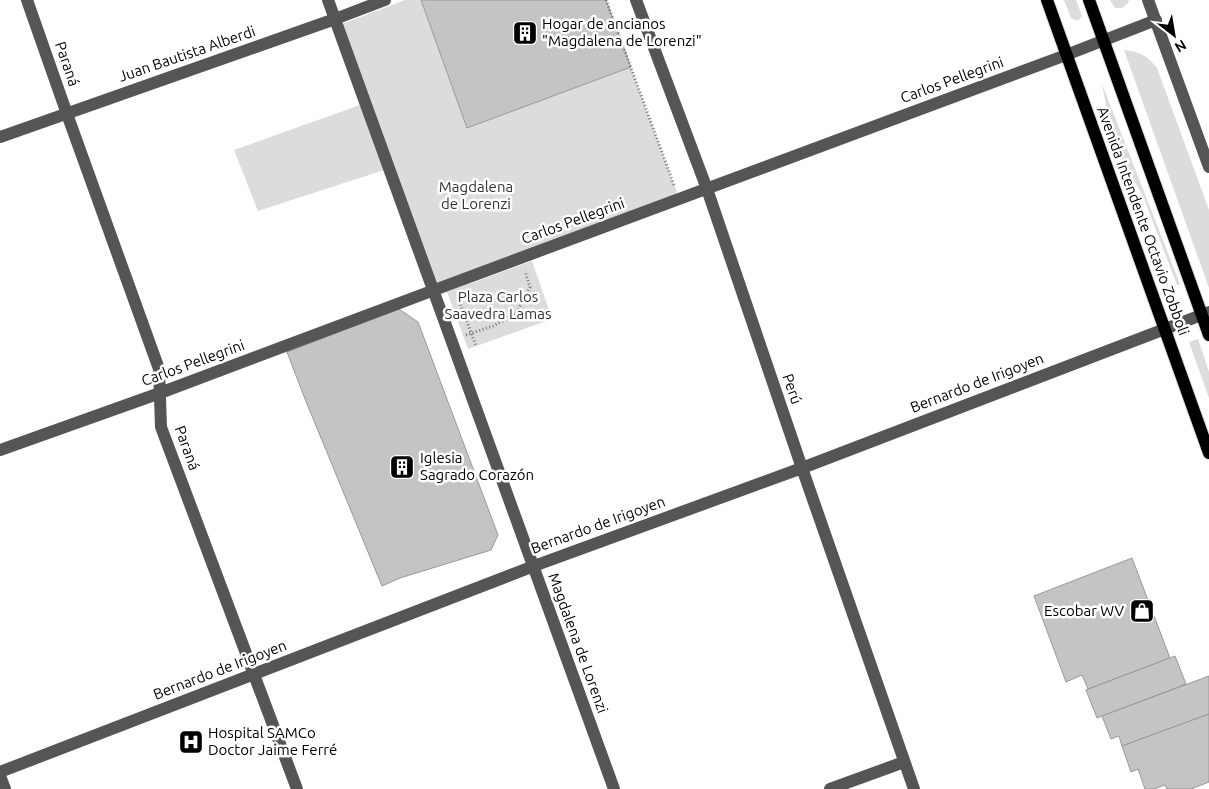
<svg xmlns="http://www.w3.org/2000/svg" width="1209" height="789" font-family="Ubuntu,sans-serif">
<rect width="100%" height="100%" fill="#fff"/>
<!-- green -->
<g fill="#dcdcdc">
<path d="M405,0h16l46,128 164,-61 47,128 -242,88 -94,-259z"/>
<path d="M1064,0h12l6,16 -4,5 -7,-3z"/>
<path d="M1110,0h19l-1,3 -6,5h-7z"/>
<path d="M1124,50c17,2 22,5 33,18l52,142v78z"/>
<path d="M1102,84l78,200 -3,1 -34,-89 -30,-52z"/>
<path d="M360,105l24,65 -126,41 -24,-61z"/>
<path d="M532,261l20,58 -84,30 -21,-57z"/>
<path d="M1198,339l11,33v26l-20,-56z"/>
</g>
<!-- building -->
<g fill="#c4c4c4" stroke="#999">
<path d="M421,0h185l25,67 -164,61z"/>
<path d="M399,309l19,13 80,213 -7,15 -91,28 -18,8 -77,-187 -18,-47z"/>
<path d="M1132,558l38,100 -82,31 -6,-14 -16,7 -32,-86z"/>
<path d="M1175,656l11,28 -89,34 -11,-28z"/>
<path d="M1209,676v38l-87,32 -3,-10 -8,3 -9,-23z"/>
<path d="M1209,714v68l-18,7h-24l-2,-4 -11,4h-9l-7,-20 -7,3 -9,-26z"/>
</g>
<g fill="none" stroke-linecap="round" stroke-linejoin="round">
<defs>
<g id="major">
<path d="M1047,0l162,453"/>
<path d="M1089,0l120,335"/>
</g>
</defs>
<!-- major casing -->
<use href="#major" stroke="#dbdbdb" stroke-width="14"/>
<!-- path -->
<g stroke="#777" stroke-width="3" stroke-dasharray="1 2.5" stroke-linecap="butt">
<path d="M606,0l68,185"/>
<path d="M458,298l18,48"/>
<path d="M466,335l27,-9 23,-12 14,-27 -5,-16"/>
</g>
<!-- minor -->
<g stroke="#555" stroke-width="12">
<path d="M27,0l40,114 92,255 2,58 136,362"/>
<path d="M328,0l286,789"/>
<path d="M636,0l71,189 95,279 112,321"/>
<path d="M1148,0l61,167"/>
<path d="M0,137l335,-118 50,-19"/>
<path d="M0,450l160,-57 285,-107 621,-231 90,-35"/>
<path d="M0,772l534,-206 268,-98 407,-156"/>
<path d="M0,776l5,13"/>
<path d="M830,789l74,-27"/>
</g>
<!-- major -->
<use href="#major" stroke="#000" stroke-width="12"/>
</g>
<!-- icons -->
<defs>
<symbol id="building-square" viewBox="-11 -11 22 22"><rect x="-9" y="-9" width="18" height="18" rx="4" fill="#000" stroke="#fff"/><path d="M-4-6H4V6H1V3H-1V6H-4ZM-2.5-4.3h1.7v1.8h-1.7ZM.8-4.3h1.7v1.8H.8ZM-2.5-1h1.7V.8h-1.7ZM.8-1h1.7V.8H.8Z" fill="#fff"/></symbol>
<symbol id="shop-square" viewBox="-11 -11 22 22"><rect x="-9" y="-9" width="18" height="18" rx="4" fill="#000" stroke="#fff"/><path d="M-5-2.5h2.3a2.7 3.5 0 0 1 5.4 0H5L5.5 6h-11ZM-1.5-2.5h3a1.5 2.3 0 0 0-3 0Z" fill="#fff"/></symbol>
<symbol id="hospital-square" viewBox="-11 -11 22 22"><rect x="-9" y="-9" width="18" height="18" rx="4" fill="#000" stroke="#fff"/><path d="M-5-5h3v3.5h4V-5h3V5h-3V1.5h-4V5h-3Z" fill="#fff"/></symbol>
</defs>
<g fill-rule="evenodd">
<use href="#building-square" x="511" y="19" width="28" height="28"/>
<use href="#building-square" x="388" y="453" width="28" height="28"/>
<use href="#shop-square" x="1128" y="597" width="28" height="28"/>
<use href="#hospital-square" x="177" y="728" width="28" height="28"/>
</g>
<g text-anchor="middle" stroke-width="5" stroke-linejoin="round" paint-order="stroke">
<!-- poi labels -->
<g font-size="15" fill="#000" stroke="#fff" text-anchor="start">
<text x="542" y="29">Hogar de ancianos<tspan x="542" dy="17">"Magdalena de Lorenzi"</tspan></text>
<text x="420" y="463">Iglesia<tspan x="420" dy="17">Sagrado Corazón</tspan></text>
<text x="1124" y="616" text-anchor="end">Escobar WV</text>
<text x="208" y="738">Hospital SAMCo<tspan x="208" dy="17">Doctor Jaime Ferré</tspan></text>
</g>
<!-- street labels -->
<g font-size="15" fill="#000" stroke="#fff">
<text transform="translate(187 54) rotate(-19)" y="5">Juan Bautista Alberdi</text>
<text transform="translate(67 64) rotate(71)" y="5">Paraná</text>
<text transform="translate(952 80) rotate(-20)" y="5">Carlos Pellegrini</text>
<text transform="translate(573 221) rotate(-20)" y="5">Carlos Pellegrini</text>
<text transform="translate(1143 221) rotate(70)" y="5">Avenida Intendente Octavio Zobboli</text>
<text transform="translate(193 363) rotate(-20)" y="5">Carlos Pellegrini</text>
<text transform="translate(977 383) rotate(-21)" y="5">Bernardo de Irigoyen</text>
<text transform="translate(792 389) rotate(71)" y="5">Perú</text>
<text transform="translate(187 448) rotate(70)" y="5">Paraná</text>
<text transform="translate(598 525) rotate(-20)" y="5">Bernardo de Irigoyen</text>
<text transform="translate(578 643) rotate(70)" y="5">Magdalena de Lorenzi</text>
<text transform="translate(220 670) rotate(-21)" y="5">Bernardo de Irigoyen</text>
</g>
<!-- park labels -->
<g font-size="15" fill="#333" stroke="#fff">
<text x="476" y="192">Magdalena<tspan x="476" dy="17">de Lorenzi</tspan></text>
<text x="498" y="302">Plaza Carlos<tspan x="498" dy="17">Saavedra Lamas</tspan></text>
</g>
</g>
<!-- north arrow -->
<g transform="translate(1174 35) rotate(149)" stroke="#ffffff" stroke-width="4" paint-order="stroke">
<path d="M0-4L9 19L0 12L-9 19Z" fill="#000000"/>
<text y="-8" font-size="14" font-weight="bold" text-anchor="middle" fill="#000000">N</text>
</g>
</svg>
